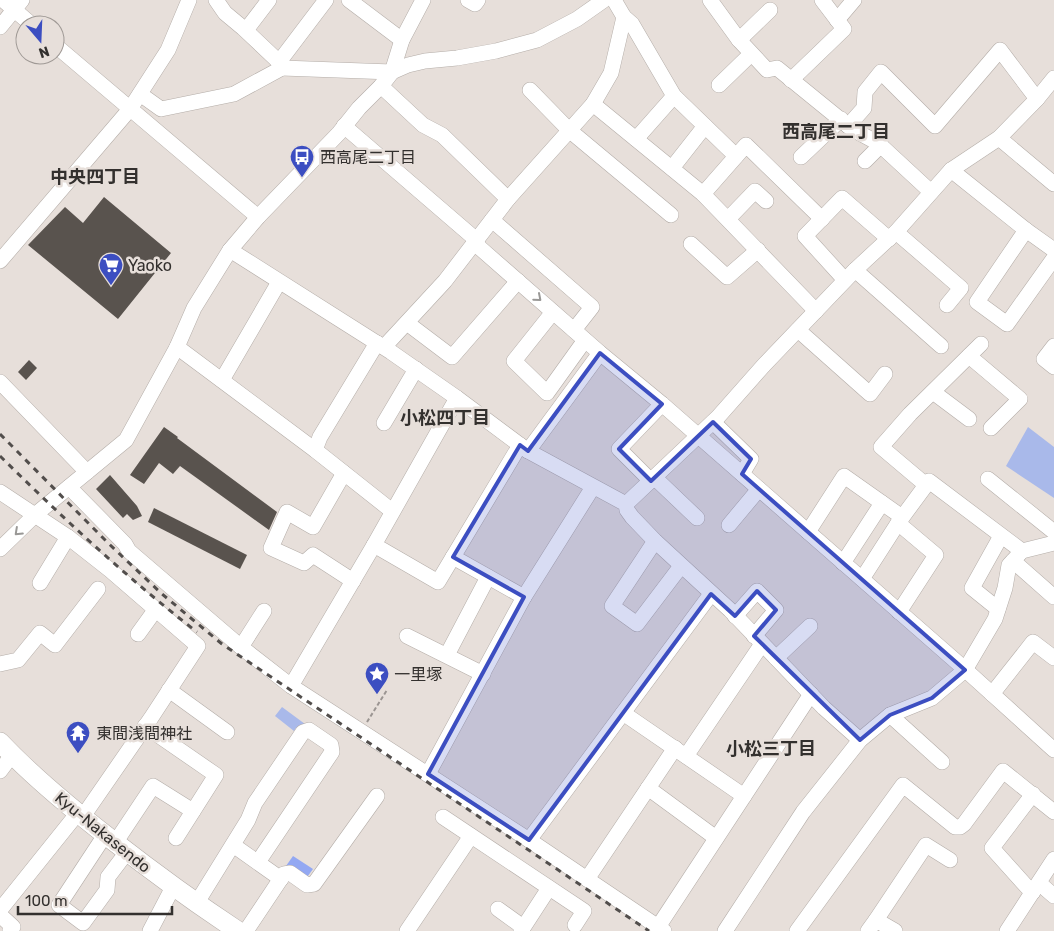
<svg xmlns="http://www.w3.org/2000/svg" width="1054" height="931" font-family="Rubik,'Noto Sans JP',sans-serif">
<rect width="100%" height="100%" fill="#e7dfda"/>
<!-- green -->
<g fill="#a9b9ea">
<path d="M1028,427l26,20v51l-48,-32z"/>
<path d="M282,707l23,17 -6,7 -3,-3 -2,3 -19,-15z"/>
</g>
<!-- forest -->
<path fill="#93a8f2" d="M293,856l20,13 -8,11 -19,-14z"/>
<!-- building -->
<g fill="#59534e">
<path d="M104,197l67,56 -53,66 -90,-74 37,-38 18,16z"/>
<path d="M29,360l8,8 -11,12 -8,-8z"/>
<path d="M164,427l14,10 -1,1 100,74 -8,18 -89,-64 -7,8 -14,-11 -15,21 -14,-9z"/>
<path d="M110,475l27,31 5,10 -9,4 -6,-6 -4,4 -27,-29z"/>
<path d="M154,508l93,47 -7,14 -92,-47z"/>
</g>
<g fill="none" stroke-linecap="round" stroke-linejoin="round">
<defs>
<g id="minor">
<path d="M3,0l29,25"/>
<path d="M216,0l9,13 18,15 36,34 3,6 110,4 16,-7 17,-4 32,-3 39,-7 41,-11 40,-21 27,-19"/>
<path d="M349,0l53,40"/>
<path d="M468,0l7,4 3,-4"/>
<path d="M710,0l29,40 28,30 10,-2 75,61 26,14 53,49"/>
<path d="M624,17l8,7 42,72 62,60"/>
<path d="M837,20l17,-20"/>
<path d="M0,27l22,-27"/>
<path d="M246,30l23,-30"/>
<path d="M739,40l31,-30"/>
<path d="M55,45l203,172"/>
<path d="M279,62l47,-62"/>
<path d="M791,80l53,-51 -22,-29"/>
<path d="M719,85l32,-31"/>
<path d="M381,86l42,39 19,10 66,64"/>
<path d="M530,90l39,40 102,85"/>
<path d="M140,94l21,15 73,-15 48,-26"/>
<path d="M593,104l110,90 113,117"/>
<path d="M344,126l129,111 7,11 120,105 62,51 297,260 95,86"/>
<path d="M848,126l16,-18 1,-16 16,-20 54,54 65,-76 37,49"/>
<path d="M999,138l55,46"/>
<path d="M636,139l38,-43"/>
<path d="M801,157l40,-38"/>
<path d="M865,161l16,-16"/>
<path d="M672,168l33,-42"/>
<path d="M951,170l75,60 28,20"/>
<path d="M703,194l43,-49 76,74"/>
<path d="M728,219l27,-28 11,10"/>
<path d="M492,220l100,87 -18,23"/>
<path d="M1026,230l-49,72 30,22 47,-66"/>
<path d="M896,232l65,56 -14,17"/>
<path d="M691,244l36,33 31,-27"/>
<path d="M230,250l161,102 66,46 71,53 98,53 1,6 5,7 23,24 75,69 94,98 36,32"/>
<path d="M0,261l130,-152 38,-59 21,-50"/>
<path d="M855,270l86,76"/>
<path d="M845,280l-40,-44 37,-38 47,41"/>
<path d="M553,312l-39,49 33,32 38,-53"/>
<path d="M407,323l45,34 66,-76"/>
<path d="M798,330l72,64 15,-20"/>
<path d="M1054,346l-10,13 10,8"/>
<path d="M177,347l138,103 77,61"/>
<path d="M384,347l61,-66 63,-82 85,-95 18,-31 13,-56 -10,-17"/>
<path d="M969,356l51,43 -29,29"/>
<path d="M222,380l57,-98"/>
<path d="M0,382l87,90"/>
<path d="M933,392l36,27"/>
<path d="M713,422l38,37 -9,15"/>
<path d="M384,423l32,-54"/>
<path d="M315,450l5,-13 57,-94"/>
<path d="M528,451l72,-98"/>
<path d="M344,473l-31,54 -26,-15 -16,36 33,15 9,-8 40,26"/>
<path d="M655,478l42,40"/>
<path d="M988,479l66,53"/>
<path d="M651,481l-32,-32 43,-45"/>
<path d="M926,485l-45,-38 29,-33 71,-70"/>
<path d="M69,487l56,57 4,7 112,96 50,39 238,154 135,91"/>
<path d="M0,492l68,45 42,33 88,76 -47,72 -65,94 -9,2 -77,96"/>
<path d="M626,504l92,-87 46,-52 91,-95 41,-38 55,-62 48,-32 38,-39 17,-21"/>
<path d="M898,523l38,32 -37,57"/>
<path d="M729,525l30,-36"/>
<path d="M808,532l36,-56 58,41"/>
<path d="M655,541l-43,65 25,18 44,-58"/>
<path d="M374,545l64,37 82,-137"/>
<path d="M0,549l36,-35 90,-74 51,-93 17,-39 36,-58 28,-33 81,-84 20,-25 22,-22 11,-14 10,-32 21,-40"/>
<path d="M453,557l71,40"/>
<path d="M1013,561l41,36"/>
<path d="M843,563l39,-60"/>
<path d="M862,579l36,-56 31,-42 93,70"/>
<path d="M40,583l28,-46"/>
<path d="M998,609l-26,-21 29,-52"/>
<path d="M735,616l22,-25 19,19 -22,26"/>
<path d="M138,634l18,-25"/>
<path d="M407,636l76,38"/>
<path d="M241,647l23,-36"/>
<path d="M447,655l41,-78"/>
<path d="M776,658l34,-32"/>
<path d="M0,664l18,-4 22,-27 15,12 43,-56"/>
<path d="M291,686l83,-141 83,-147"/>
<path d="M169,690l58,42"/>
<path d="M992,694l41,-52 21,16"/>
<path d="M623,713l121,83"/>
<path d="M890,715l52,47"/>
<path d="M145,726l71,49 -40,63"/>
<path d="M686,756l76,-112"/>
<path d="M0,771l12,-16"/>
<path d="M428,774l96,-177 69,-110"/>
<path d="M648,788l68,50"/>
<path d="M1033,794l-41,54 35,39 6,5"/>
<path d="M443,817l141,94 -9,14"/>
<path d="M105,835l-46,70 24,18 24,-33 1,-13 19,-25"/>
<path d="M529,840l182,-246"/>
<path d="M115,843l38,-57 40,25"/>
<path d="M233,845l48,34"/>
<path d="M587,879l88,-131"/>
<path d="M1039,883l15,13"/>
<path d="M196,904l52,-84 7,-17 48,-71 6,-2 22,15 1,7 -74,110"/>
<path d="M498,909l25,18"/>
<path d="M0,915l13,12 -3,4"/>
<path d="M876,920l50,-75 24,15"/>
<path d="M658,927l153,-233"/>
<path d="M150,931l23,-44"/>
<path d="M246,931l38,-57 6,-1 17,12 7,-1 63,-88"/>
<path d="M407,931l64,-95"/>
<path d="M521,931l28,-43"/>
<path d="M725,931l78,-119 57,-72 30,-25 42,-17 33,-28 30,-51 10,-31 4,-23 13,-14 32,-8"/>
<path d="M797,931l106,-146 52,42h5l4,-3 39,-53 51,41"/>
<path d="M868,931l8,-11 19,11"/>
<path d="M1007,931l47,-72"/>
</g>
<path id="major" d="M0,742c34,36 73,68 112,98 41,32 82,62 126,91"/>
</defs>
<!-- minor casing -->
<use href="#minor" stroke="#b4ada8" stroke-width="16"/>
<!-- major casing -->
<use href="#major" stroke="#b4ada8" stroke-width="20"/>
<!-- path -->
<path stroke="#9b9592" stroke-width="2" stroke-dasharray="4 2.5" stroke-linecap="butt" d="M367,722l20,-32"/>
<!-- minor -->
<use href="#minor" stroke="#fff" stroke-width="15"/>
<!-- major -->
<use href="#major" stroke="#fff" stroke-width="19"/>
<!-- rail -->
<g stroke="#524e4c" stroke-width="3" stroke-dasharray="6 6" stroke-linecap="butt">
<path d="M0,434l107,108 55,52 60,50 427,287"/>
<path d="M0,456c63,62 127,122 197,176"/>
</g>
</g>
<!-- one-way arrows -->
<defs><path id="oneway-chevron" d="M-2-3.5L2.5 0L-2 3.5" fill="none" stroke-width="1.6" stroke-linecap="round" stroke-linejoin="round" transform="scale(1.25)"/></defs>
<g stroke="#999896">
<use href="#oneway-chevron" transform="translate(538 298) rotate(41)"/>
<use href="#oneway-chevron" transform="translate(18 532) rotate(137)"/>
</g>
<!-- marked area -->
<path fill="#3c4ec1" fill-opacity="0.2" stroke="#3c4ec1" stroke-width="4" stroke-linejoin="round" d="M600,353l62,51 -43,45 32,32 62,-59 38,37 -9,15 223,196 -33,28 -42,17 -30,25 -106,-104 22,-26 -19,-19 -22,25 -24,-22 -182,246 -101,-66 96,-177 -71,-40 67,-112 8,6z"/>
<!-- icons -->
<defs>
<symbol id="bus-pin" viewBox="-11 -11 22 30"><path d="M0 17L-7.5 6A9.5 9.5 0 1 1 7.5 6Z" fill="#3c4ec1" stroke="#e7dfda"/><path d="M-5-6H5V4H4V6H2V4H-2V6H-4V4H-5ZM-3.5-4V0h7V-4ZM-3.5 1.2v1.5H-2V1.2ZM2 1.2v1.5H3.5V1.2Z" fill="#fff"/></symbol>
<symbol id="supermarket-pin" viewBox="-11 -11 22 30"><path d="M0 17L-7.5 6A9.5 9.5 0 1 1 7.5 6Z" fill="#3c4ec1" stroke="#e7dfda"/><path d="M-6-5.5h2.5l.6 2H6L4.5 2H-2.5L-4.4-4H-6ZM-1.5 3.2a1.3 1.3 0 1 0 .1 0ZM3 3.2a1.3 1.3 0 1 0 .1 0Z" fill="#fff"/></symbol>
<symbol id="sight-pin" viewBox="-11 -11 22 30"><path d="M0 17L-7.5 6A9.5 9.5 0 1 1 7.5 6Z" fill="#3c4ec1" stroke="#e7dfda"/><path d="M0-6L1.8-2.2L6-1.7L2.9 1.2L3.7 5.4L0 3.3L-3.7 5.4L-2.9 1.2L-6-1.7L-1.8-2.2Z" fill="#fff"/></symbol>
<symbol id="temple-pin" viewBox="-11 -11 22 30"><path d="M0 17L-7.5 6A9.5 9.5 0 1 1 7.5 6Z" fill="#3c4ec1" stroke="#e7dfda"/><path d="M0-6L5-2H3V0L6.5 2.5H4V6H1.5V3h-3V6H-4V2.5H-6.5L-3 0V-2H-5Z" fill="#fff"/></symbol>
</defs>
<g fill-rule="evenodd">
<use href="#bus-pin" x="288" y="143" width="28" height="38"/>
<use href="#supermarket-pin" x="97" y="251" width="28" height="38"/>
<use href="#sight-pin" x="363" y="660" width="28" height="38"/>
<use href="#temple-pin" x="64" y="719" width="28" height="38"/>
</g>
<g text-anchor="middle" stroke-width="5" stroke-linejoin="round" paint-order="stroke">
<!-- poi labels -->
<g font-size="16" fill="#33302e" stroke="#e7dfda" text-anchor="start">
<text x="320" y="163">西高尾二丁目</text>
<text x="128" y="271">Yaoko</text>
<text x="394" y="680">一里塚</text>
<text x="96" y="739">東間浅間神社</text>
</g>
<!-- street labels -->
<g font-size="16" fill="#33302e" stroke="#e7dfda">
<text transform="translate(103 832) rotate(39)" y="6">Kyu-Nakasendo</text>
</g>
<!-- neighbourhood labels -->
<g font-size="18" font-weight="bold" fill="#33302e" stroke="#e7dfda">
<text x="836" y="138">西高尾二丁目</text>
<text x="95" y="183">中央四丁目</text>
<text x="445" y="424">小松四丁目</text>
<text x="771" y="755">小松三丁目</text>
</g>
</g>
<!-- north arrow -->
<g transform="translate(40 40) rotate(161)"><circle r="24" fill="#e7dfda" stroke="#9f9995"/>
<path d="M0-4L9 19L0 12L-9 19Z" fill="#3c4ec1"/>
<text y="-8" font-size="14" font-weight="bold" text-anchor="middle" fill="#33302e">N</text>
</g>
<!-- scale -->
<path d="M18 906v8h154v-8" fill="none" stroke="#33302e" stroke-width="2.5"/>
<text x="25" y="906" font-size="15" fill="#33302e" stroke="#e7dfda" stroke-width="4" paint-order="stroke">100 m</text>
</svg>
